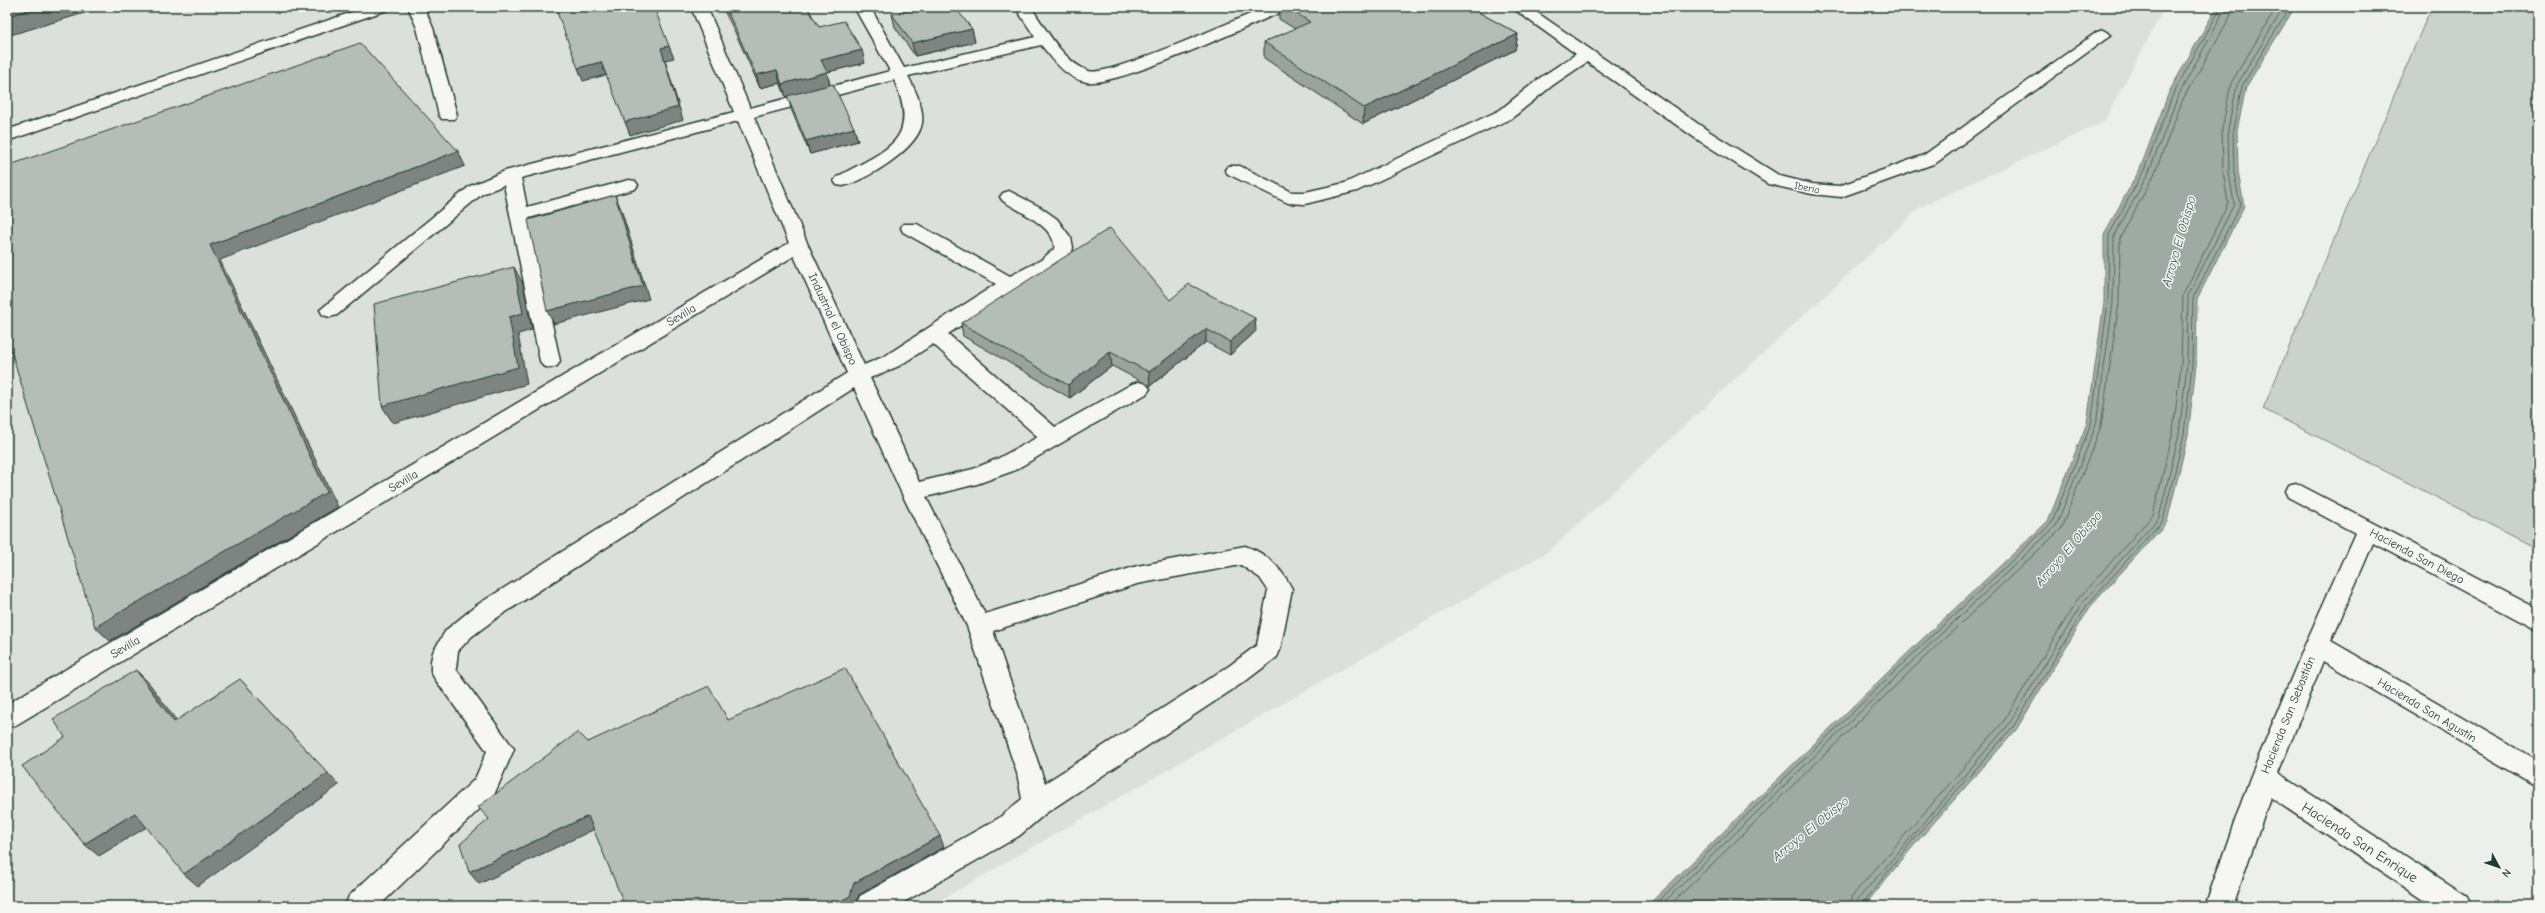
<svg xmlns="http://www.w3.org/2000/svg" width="2545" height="913" font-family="'Comic Neue',sans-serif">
<rect width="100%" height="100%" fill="#edefea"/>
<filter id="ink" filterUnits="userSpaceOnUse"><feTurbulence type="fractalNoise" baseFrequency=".025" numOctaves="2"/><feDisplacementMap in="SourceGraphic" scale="8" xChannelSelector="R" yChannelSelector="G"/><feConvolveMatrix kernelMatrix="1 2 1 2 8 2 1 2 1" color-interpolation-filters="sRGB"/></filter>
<g filter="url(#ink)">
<!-- built -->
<path fill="#dce0db" d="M7,7h2158l-61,115 -182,84 -373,345 -619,355h-923z"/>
<!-- green -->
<path fill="#cbd2cc" stroke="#758880" d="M2435,7h103v542l-275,-140 164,-392z"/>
<!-- water -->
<path fill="#9faaa4" stroke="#6c7e77" d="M2219,7h76l-49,80 -9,43 1,41 6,35 -47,93 -1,66 -8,70 -21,87 -77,85 -74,123 -101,114 -51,62h-217l269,-261 132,-124 39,-98 17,-121v-68l36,-65 29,-77 45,-80z"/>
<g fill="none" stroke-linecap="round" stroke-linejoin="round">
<!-- shore -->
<g stroke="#526961" stroke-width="1">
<path d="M1653,906l266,-258 133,-125 39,-99 17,-121 1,-68 35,-65 29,-76 48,-87"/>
<path d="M1660,906l262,-254 134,-126 40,-101 17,-122 1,-67 35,-64 29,-76 48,-89"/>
<path d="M1669,906l257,-250 135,-127 40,-103 18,-123 1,-65 34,-63 29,-76 48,-84 1,-8"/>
<path d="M1850,906l3,-11 151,-174 74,-122 75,-84 20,-83 8,-68 2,-69 45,-92 -5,-31 -1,-43 9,-46 46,-76"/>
<path d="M1856,906l2,-7 151,-175 74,-122 76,-84 20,-84 8,-69 1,-69 46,-92 -5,-32 -1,-43 9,-44 47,-78"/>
<path d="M1861,906l51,-65 101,-114 74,-122 76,-85 21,-86 8,-69 1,-67 47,-93 -6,-33 -1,-43 9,-43 48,-79"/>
</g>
<defs>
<g id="minor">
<path d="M367,7h23l-3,3 -380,131v-11z"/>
<path d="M408,7h16l9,21 24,87 -3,4h-12l-3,-4 -22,-87z"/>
<path d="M691,7h16l43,101 140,-37 -36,-64h16l34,61 131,-31 -20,-30h16c15,22 32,55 58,64 18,7 152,-54 178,-64h22l-3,3c-36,15 -168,77 -199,72 -22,-4 -33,-22 -46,-37l-133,31c7,14 16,31 14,47 -4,26 -55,57 -79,63l-6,-1 -3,-4 3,-4c47,-27 85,-34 57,-97l-140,37 54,128 56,120 21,-9 111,-72 -93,-52 -2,-4 2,-4h14l93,52 31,-16 13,-11c4,-21 -37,-39 -51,-48l-3,-4 3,-4 6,-2 31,16 17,12 14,19 2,9 -1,5 -17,16 -38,20 -69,46 107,93 77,-43 7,-2 7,2 4,5 -4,5 -133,77 -36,13 -51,13 59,117 152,-48 108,-20c22,7 37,23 47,43l-12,61 -3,7 -30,23 -201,133 -27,23 -122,70h-41l4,-10 139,-78 23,-19 -5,-26 -50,-147 -66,-134 -47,-104 -359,231 -24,18 -13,14 -2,18 58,80 -20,46 -115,111h-34l4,-10 126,-117 12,-28 -52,-72 -4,-7v-11l2,-9 13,-22 31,-25 370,-232 -53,-117 -778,469 -9,3v-24l782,-461 -51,-122 -217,57 6,29 102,-27 6,1 3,4 -3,4 -106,29 31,143 -3,5 -7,2 -7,-2 -3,-5 -36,-176 -22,9 -145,121 -7,2 -7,-2 -3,-5 150,-124 35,-15 229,-59zM933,344l105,93 -41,22 -24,10 -54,13 -49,-104 29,-12zM1241,565l19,13 8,12 -11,55 -28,21 -184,117 -52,-152 144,-47z"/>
<path d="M1511,7h18l178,123 73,46 32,8 27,2 85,-31 173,-123 6,-2 8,5 -175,128 -95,34 -29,-3 -44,-10 -73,-46 -108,-76 -34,23 -41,33 -155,73 -52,13 -17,-1 -60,-29 -3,-4 3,-4h12l52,26h13l40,-9 155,-73 41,-33 35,-23z"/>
<path d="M2296,483l242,126v22l-165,-88 -42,98 207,120v26l-215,-126 -45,112 189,123 4,10h-38l-163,-109 -37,109h-28l45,-128 55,-133 50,-112 -67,-36 -3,-6 3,-6z"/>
</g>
</defs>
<!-- minor casing -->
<use href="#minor" stroke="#1f3d34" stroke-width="3"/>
<!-- minor -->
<use href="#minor" fill="#f6f6f2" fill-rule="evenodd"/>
</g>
<!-- wall -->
<g fill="#9ba39e" stroke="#1f3d34">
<path d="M722,7h85l12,20 46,36 -38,9 3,13 24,43 4,13 -48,13 -19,-45 -3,-12h-2l-6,-14 -20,5 -26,-58z"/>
<path d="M1279,7h190l49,27 -3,16 -152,74 -99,-66v-16l31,-13 -16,-10z"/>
<path d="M892,14l80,15 3,13 -60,14 -20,-29z"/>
<path d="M1170,300l86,31 -26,24 -24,-13 -56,44 -38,-20 -42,32 -107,-62 -2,-13z"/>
</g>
<!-- shaded-wall -->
<g fill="#7e8481" stroke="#1f3d34">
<path d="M39,7h66l-98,29v-20z"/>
<path d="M972,29l3,13 -60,14 -3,-13z"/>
<path d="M1518,34l-3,16 -152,74 1,-16z"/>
<path d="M669,46l5,12 -9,2 18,60 -53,15 -5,-13 36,-74z"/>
<path d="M862,50l3,13 -41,10 -3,-13z"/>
<path d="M601,62l5,13 -23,6 -5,-13z"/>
<path d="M777,70l3,13 -20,5 -4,-13z"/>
<path d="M827,72l3,13 -44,12 -4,-13z"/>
<path d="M854,128l4,13 -48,13 -4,-13z"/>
<path d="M458,151l7,15 -245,94 118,247 -228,134 -15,-14 115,-382z"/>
<path d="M615,195l6,14 28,90 -95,25 -7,-13z"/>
<path d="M514,267l9,17 9,46 -14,4 9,50 -134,39 -11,-17 127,-89z"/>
<path d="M1255,318l1,13 -26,24v-13z"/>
<path d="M1206,329v13l-56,44 -1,-14z"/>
<path d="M1110,352l2,14 -42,32 -2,-13z"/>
<path d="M136,670l13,13 38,52 -13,-13z"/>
<path d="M240,679l99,106 -141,101 -14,-12z"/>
<path d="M135,813l15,12 -51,31 -15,-12z"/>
<path d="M588,816l9,12 -118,56 -10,-12z"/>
<path d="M940,836l4,11 -85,48 -4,11h-24l23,-23z"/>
</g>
<!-- building -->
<g fill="#b4bdb8" stroke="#1f3d34">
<path d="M7,7h32l-32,9z"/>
<path d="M555,7h99l15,39 -8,2 17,59 -53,15 -24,-60 -23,6z"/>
<path d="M724,7h83l12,20 25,-6 18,29 -41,10 6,12 -45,12 -5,-14 -21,5 -26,-58z"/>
<path d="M922,7h33l17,22 -60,14 -20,-29z"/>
<path d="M1286,7h183l49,27 -154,74 -100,-66 46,-20z"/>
<path d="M360,43l98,108 -248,94 117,247 -232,135 -88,-290v-171z"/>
<path d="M833,84l21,44 -48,13 -19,-45z"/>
<path d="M615,195l28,91 -96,25 -19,-91z"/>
<path d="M1110,228l60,72 19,-16 66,34 -25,24 -24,-13 -57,43 -39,-20 -42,33 -107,-62z"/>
<path d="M514,267l9,46 -14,4 9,50 -136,39 -8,-102z"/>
<path d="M845,668l95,168 -86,47 -4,13 -19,10h-206l-37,-90 -119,56 -9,-28 29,-25 -11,-12 100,-75 10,10 121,-56 19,34z"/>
<path d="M136,670l38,52 66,-43 88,94 -144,101 -49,-61 -51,31 -62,-78 43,-29 -12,-18z"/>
</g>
</g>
<g text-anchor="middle" stroke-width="3" stroke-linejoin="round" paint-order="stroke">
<!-- far-street labels -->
<g font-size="10" fill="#1f3d34" stroke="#f6f6f2">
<text transform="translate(1807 187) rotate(11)" y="4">Iberia</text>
</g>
<!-- street labels -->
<g font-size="12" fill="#1f3d34" stroke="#f6f6f2">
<text transform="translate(681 315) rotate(-31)" y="4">Sevilla</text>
<text transform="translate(833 319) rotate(65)" y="4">Industrial el Obispo</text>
<text transform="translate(403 481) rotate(-31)" y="4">Sevilla</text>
<text transform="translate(2417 556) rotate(28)" y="4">Hacienda San Diego</text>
<text transform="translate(125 647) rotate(-31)" y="4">Sevilla</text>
<text transform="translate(2427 710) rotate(31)" y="4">Hacienda San Agustín</text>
<text transform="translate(2288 715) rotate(-68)" y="4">Hacienda San Sebastián</text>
</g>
<!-- water labels -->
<g font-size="13" font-style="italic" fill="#3f5850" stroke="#f6f6f2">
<text transform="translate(2178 241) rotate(-74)" y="5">Arroyo El Obispo</text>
<text transform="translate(2068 548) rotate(-49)" y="5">Arroyo El Obispo</text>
<text transform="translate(1810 828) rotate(-39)" y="5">Arroyo El Obispo</text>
</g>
<!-- near-street labels -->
<g font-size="14" fill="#1f3d34" stroke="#f6f6f2">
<text transform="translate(2360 842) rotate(33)" y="5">Hacienda San Enrique</text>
</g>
</g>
<!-- margin -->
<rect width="2545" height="913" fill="none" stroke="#f6f6f2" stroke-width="24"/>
<rect x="12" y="12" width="2521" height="889" fill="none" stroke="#1f3d34" stroke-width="1.5" filter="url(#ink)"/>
<!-- north arrow -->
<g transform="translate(2499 867) rotate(130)" stroke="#f6f6f2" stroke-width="3" paint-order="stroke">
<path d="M0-3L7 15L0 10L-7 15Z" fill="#1f3d34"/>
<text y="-6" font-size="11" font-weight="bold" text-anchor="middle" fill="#1f3d34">N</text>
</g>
</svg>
